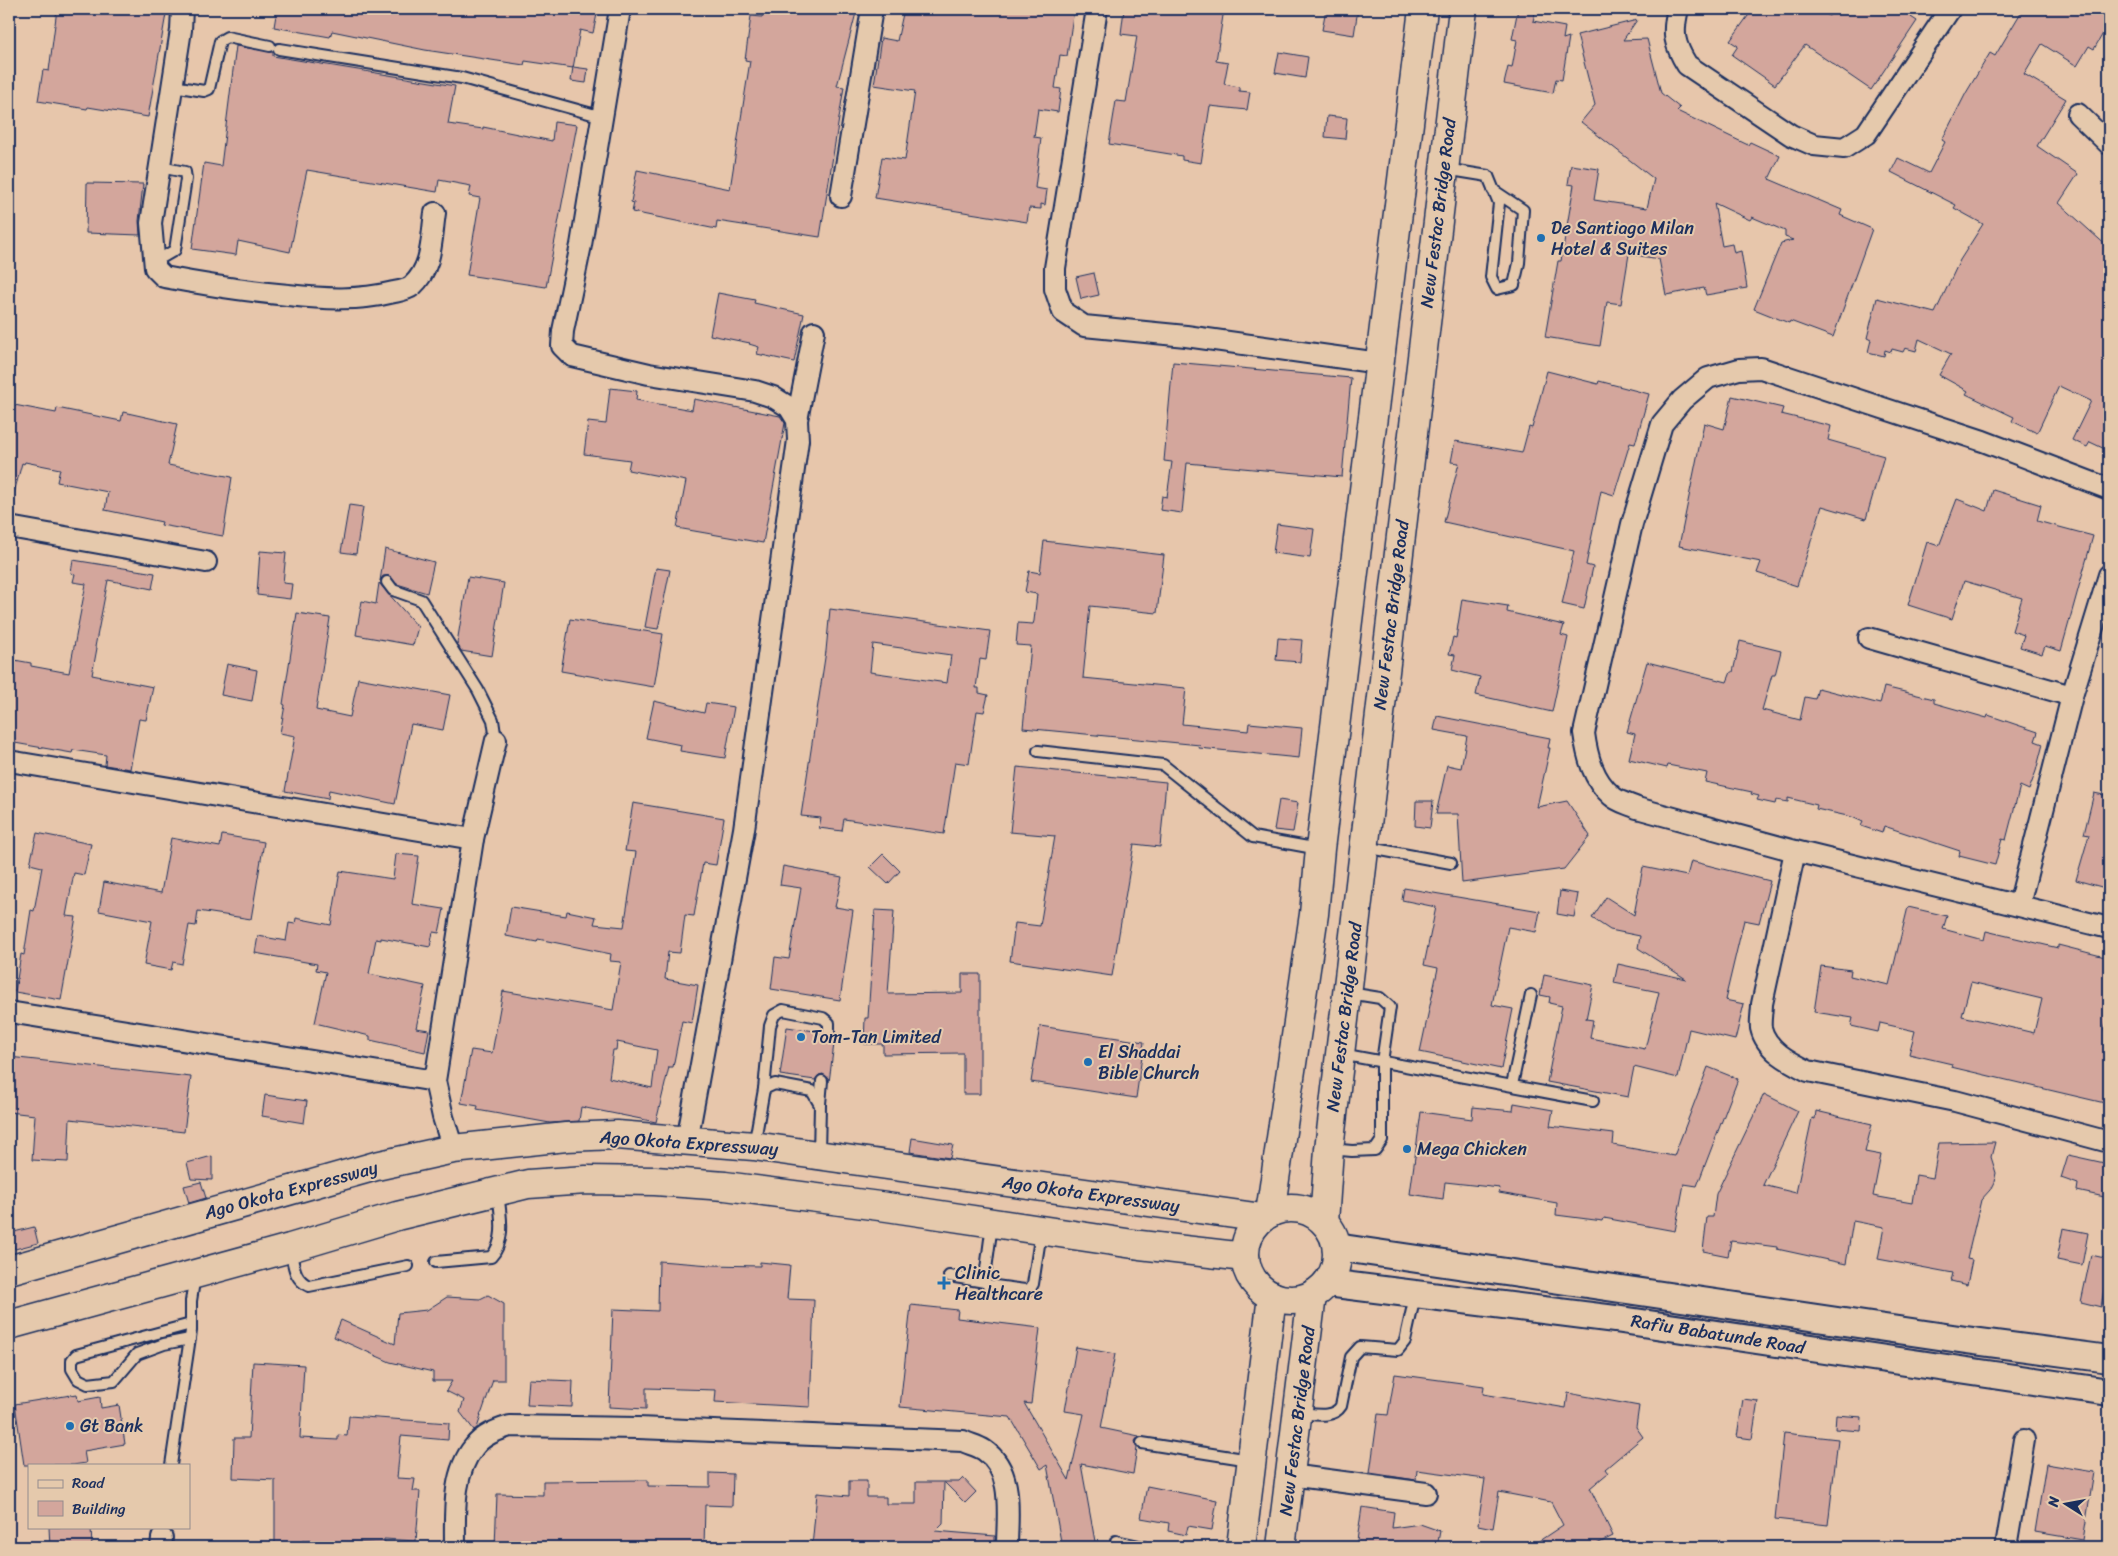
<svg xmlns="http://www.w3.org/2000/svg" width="2118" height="1556" font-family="Sriracha,sans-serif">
<rect width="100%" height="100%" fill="#e7c6ab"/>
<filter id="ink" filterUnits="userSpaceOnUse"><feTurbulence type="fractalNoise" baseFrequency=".02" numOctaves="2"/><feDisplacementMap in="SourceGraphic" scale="10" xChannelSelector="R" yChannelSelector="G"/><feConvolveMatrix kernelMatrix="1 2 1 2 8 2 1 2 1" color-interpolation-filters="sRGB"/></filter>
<g filter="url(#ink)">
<!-- building -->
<g fill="#d3a69c" stroke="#1b2f5e" fill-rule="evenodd">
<path d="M57,9h78l31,5 -18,103 -60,-10 -1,2 -49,-8 5,-31 6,1z"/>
<path d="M277,9h308l-1,3 13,2 -4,19 -13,-3 -7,38 -48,-7 -1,4 -99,-15 -93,-19 -2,6 -56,-10z"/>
<path d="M764,9h93l-20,77 7,1 -24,150 -103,-16 -1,8 -84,-17 2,-9 -3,-1 6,-32 93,19 20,-128 -5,-1 6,-44 11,1z"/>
<path d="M904,9h40l29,5 1,-5h100l-7,47 -7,-1 -5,33 6,1 -3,23 -20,-3 -4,28 7,1 -6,50 12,2 -2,15 -4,-1v5l-12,-1 -2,14 -152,-24 7,-41 23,3 10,-69 -41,-6 7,-47 16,3z"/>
<path d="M1124,9h100l-8,52 12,2 -4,21 15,3v4l11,1 -3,18 -37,-4 -9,57 -19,-3v-4l-73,-12 7,-43 10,1 11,-66 -16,-2z"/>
<path d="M1326,9h32l-4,26 -32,-5z"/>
<path d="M1518,9h18l-3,12 32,6 -2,12 6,-2 -7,43 -6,-1 -3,14 -49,-9 4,-17 4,1 5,-28 -5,-1z"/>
<path d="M1753,9h65l11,7 6,-7h81l-5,8 6,4 -46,69 -66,-45 -30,40 -43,-30 6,-9 -8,-5z"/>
<path d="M2023,9h86v14l-15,26 -5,-3 -12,20 -35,-22 -18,30 42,25 -29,47 41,28 -19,29 50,45v203l-19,-9 -3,5 -15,-7 19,-39 -32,-15 -22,47 -25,-12 2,-4 -48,-23 2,-3 -29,-16 12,-21 -32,-15 -3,12 -11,-3 -2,4 -11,-3 -1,3 -6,-2 -1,6 -16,-4 3,-12 -4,-2 10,-40 58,15 25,-53 23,-36 -29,-16 2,-3 -65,-33 7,-14 31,15 16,-31 -3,-2 24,-47 24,-40 5,3z"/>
<path d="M1637,20l-14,20 24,-1 14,54 19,15 -3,3 71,34 2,-3 30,14 -11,23 73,31 -2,5 32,14 -39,108 -43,-16 -1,2 -35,-14 27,-66 12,-3 -8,-3v-6l-33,-14 -2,3 -36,-17 8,43 10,-2 2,9 7,-2 6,37 -41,7 -2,-7 -38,7 -7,-36 -30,-5 -8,50 -14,-2 -7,44 -55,-9 13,-76h3l13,-76 -6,-1 3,-19 28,4 -5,31 53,8 7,-29 -73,-57 14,-17 -18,-70z"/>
<path d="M236,46l37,6v4l182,30 -7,38 35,5v-2l69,14 2,-19 23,3 -31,162 -79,-12 13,-77 -11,-2 2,-10 -32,-6 -2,12 -130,-22 -17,82 -52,-11 -2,14 -44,-6 12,-86 17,3z"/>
<path d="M1279,52l29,5 -3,21 -30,-5z"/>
<path d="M573,67l15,2 -2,14 -15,-2z"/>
<path d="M1327,116l20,2 -2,21 -20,-2z"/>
<path d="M87,183l56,1 -4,37 1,14 -54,-2z"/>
<path d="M1094,273l5,22 -18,4 -5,-22z"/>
<path d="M718,293l37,7 -1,3 50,11 -10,48 -37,-8 2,-7 -10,-3 1,-1 -40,-8z"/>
<path d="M1173,362l178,16 -9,99 -155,-14 -5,50 -22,-3 2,-14 5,1 5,-35 -8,-1z"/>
<path d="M1547,371l51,13 1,-3 50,13 -14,50 -5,-1 -16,52 -13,-4 -15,74 7,2 -9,42 -22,-5 12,-53 -130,-29 15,-59 -8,-1 4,-21 67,12 7,-26 3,1z"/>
<path d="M610,388l27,3 -1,9 56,10 2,-11 86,17 5,7 -22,120 -86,-15 9,-47 -58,-11 2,-10 -46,-6 4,-32 18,2z"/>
<path d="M1732,396l51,12 -2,6 50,12 -3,14 56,16 -18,63 -44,-13 -25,80 -40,-13 4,-11 -82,-16 25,-123 20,6z"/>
<path d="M9,404l47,9 1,-5 64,13 2,-9 54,12 -9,41 64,12 -9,59 -62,-11 1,-3 -57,-12 3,-18 -51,-10 3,-13 -35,-7 -1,2 -2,-1 -8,30 -5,-1z"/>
<path d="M1993,490l48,15 -4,16 56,15 -32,115 -16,-5 -3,8 -22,-7 4,-12 -12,-4 10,-33 -58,-17 -12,38 -44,-14 19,-63 12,4 18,-47 30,12z"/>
<path d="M349,505l14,2 -7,47 -15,-2z"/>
<path d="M1277,524l37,5 -4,29 -37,-5z"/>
<path d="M1044,541l120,14 -7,58 -67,-7 -7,72 103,10 -4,36 66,7 1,-8 53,5 -3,30 -100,-10 1,-3 -177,-17 8,-82 -15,-1 2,-22 15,1 1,-3 3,-27 -12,-2 4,-21 11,2z"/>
<path d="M385,549l49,13 -7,31 -30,-9 -8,-8h-6l-3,5z"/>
<path d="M260,551l26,2 -3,30 9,1 -2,15 -33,-4z"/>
<path d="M73,560l82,13 -3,16 -44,-9 -13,67 2,1 -5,27 61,12 -7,33 -7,-1 -9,50 -25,-4 1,-10 -33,-5 -1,3 -63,-11v-83l22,4v3l38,7 17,-89 -13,-2 2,-8 -4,-1z"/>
<path d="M656,568l14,2 -12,59 -13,-2z"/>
<path d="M468,577l36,6 -12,73 -31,-5 -4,-8z"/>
<path d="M379,583l39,44 -5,18 -57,-10 6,-34 14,3z"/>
<path d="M1462,599l46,7 -1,6 57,13 -3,10 7,2 -16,75 -76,-17 4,-18 -28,-7 3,-15 -6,-1 4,-17 3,1z"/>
<path d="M830,609l160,22 -4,29 -6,-1 -4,29h3v5l9,2 -4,17 -7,-1 -8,53 -14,-2 -11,72 -100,-15 -2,12 -23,-3 2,-10 -20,-2 25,-165zM873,644l78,11 -4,28 -77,-11z"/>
<path d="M297,613l33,5 -14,92 34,7 8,-39 92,17 -7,35 -32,-6 -16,80 -66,-14 -1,9 -43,-8 10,-55 -15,-3 5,-28 -2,-1z"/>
<path d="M570,619l93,15 -9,53 -93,-16z"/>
<path d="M1278,638l24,2 -2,22 -24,-2z"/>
<path d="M1740,641l41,10 -6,24h-3l-10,35 38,10 5,-23 10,2 3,-11 62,16 4,-17 50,12v4l53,15 1,-3 50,17 -3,9 8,3 -7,27 -7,19 -9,-4 -14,54 -4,-1 -7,26 -36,-9 1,-5 -76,-25 -2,7 -21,-7 2,-4 -11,-5 -36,-8 1,-4 -29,-7v4l-12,-2 -1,4 -18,-4 2,-4 -8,-2 1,-2 -47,-10 2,-9 -39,-8 -1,3 -38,-9 6,-25 -8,-2 20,-70 80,20 4,-10h2z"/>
<path d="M227,664l30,6 -5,31 -31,-6z"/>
<path d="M654,701l50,12 2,-10 28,4 -9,51 -45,-7 1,-6 -35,-7z"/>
<path d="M1437,716l113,22 -2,10h2l-13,59 30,-6 23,35 -26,33 -102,14 -4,-69h-22l11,-49 14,3 6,-32 -33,-6z"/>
<path d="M1017,767l149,15 -6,65 -26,-3 -22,132 -102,-15 5,-38 25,3 15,-90 -45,-4z"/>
<path d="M2094,793l15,3v93l-33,-9 13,-45 -5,-1z"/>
<path d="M1279,800l19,3 -5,29 -19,-2z"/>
<path d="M1416,801h17l-3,27 -15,-2z"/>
<path d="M633,803l91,15 -8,47 -13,-2 -9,53 -9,-1 -5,38 -12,-1 -3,27 33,6 -6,38 -10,-2 -9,46h-4l-13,55 -75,-15 -2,14 -29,2 -73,-13 1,-4 -17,-3 10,-53 21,3 11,-62 110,19 8,-48 -11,-1 1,-7 -73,-15 -1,3 -31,-6 5,-29 55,9 1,-5 29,6 -2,7 30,3 12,-75 -11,-1zM617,1042l40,8 -5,38 -43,-10 4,-28h3z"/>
<path d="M37,833l54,11 -7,31 -10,-2 -8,43 10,1 -15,83 -46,-8 6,-38 3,1 7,-45 3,1 8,-44 -12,-3z"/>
<path d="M222,835l42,7 -13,77 -53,-8 -2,15 -7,-1 -7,39 -9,-2 -2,8 -27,-5 8,-44 -53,-10 5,-29 57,11 10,-55 49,9z"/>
<path d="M396,854l23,2 -7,48 32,5 -5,24 -6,-1 -3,15 -49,-9v2l-5,-1 -7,35 56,12 -9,42 13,2 -4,22 -55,-12v-4l-55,-13 11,-51 -10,-2 1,-6 -62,-11 3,-17 28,5 3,-18 6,1 1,-6 35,7 9,-54 53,8z"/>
<path d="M883,854l17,17 -12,13 -18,-17z"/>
<path d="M1691,861l79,20 -11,42 -15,-3 -19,80 19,4 -9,36 -46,-11 -11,49 -44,-11 -6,30 -81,-15 15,-76 -13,-3 1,-6 -10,-2 4,-20 49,10 -7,34 7,1 -3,18 55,11 14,-57 -45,-9 4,-19 68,15 -48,-31 2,-12 -30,-6 -18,-12 14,-21 28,18 9,-48 44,9z"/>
<path d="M783,866l59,11 -7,30 18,3 -13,90 -69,-11 4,-32 14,2 12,-71 -21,-3z"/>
<path d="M1404,888l136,23 -4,21 -28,-5 -16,78 21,4 -12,60 -81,-17 18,-84 -14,-3 12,-58 -34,-7z"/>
<path d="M1560,891l18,3 -4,23 -17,-3z"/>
<path d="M1908,907l39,9 -4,13 41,11 2,-9 72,17v-3l51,13v53l-5,20 5,1v72l-158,-37 1,-3 -43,-10 6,-23 -35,-8 -2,9 -27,-6 2,-8 -39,-6 7,-46 30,4 -1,6 39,9zM1971,982l71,17 -8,34 -72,-17z"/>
<path d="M875,910l19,1 -6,83 74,-1v-19h18v120h-17v-41l-80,1v-10h-19l1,-26h3z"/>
<path d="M1040,1026l104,16 -8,56 -105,-16z"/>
<path d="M787,1027l35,5 1,5 6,3 6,-4 -6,46 -1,-4 -5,-4 -4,1 -4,5 -35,-5z"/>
<path d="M9,1057l182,20 -7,55 -114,-13 -2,43 -36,-2 3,-45 -26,-3z"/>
<path d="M1708,1067l30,12 -41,107 -13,-2 -9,47 -71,-13 -1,3 -47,-6 1,-12 -58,-10 1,-5 -55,-6 -2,17 -33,-5 11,-82 51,7 1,-12 40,4 1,-8 39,7 -3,16 64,8 -1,11 61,11z"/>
<path d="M1764,1094l34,17 -35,74 33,8 16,-75 3,1 1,-8 56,13 -7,28 16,3 -8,41 39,7 4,-28 17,3 6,-35 56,-1 -4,15 5,16 -2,9 -4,8 -9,10 -14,59 5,1 -5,25 -16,-4 2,-8 -75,-14 6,-32 -31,-6 -7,43 -69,-15v-2l-46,-6 -3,15 -25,-5 4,-34h6l3,-23z"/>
<path d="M265,1095l42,6 -3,22 -42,-7z"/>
<path d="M912,1138l41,7 -3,13 -40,-6z"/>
<path d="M2068,1155l41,9v34l-32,-7 1,-7 -17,-6z"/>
<path d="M212,1156v24l-21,-1 -4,-16z"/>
<path d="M201,1182l5,16 -17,5 -5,-17z"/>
<path d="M34,1227l4,16 -23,6 -5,-16z"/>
<path d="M2063,1228l25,5 -6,32 -25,-5z"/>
<path d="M2091,1255l18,4 -8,48 -20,-5z"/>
<path d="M659,1261l52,4 49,1v-4l30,3 -3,34 27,1 -4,107 -95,-5 1,-12 -70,-2v21l-37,-2 4,-98 45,2z"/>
<path d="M488,1295l16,9v76h-11l-11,32 -2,3 1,1 -4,12 -3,2 -14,-18 4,-12 -18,-9 6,-10h-19v-9l-43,-10 -56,-25 7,-17 54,24 3,-31 29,-3 20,-13 33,2z"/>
<path d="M911,1305l47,5 -1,8 83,10 -9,76 -7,-1 45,77 15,-66 -19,-3 11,-64 39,7 -14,74 38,8 -4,5 2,7 -4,26 -52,-10 15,83h-34l-15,-82 -6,4 -31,-52 -110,-10z"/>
<path d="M253,1362l51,3 -4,73 38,2v-5l9,1 2,-20 100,7 -1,17 -47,-4 -4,42 18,1 -2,12h7l-4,50 -32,-2v5l-81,-4 -1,7h-27v-67l-42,-2 1,-40h15z"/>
<path d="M1395,1374l89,12 -1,8 83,14 2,-15 71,13 -3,21 7,10 -38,32 3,4 -18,15 23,48 -22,11h-61l33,-22 -12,-23 -52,-10 -6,36 -15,-3 7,-46 -68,-9 -1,10 -46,-7 8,-59 10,1z"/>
<path d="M529,1379l44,2 -1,26 -45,-2z"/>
<path d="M77,1394l1,7 22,-4 1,11 18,-3 6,39 -41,7 2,12 -13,2h-49l-9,-61z"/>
<path d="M1743,1399l15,2 -6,38 -15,-2z"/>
<path d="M1836,1415l26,2 -1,14 -26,-2z"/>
<path d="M1784,1433l54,6 -10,86 -53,-6z"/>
<path d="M2046,1464l48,8 -11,68 -48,-8z"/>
<path d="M710,1473l23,1 -1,32 -27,-1 -1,42h-209l2,-53 46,1v-14l105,-1v6l62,1z"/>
<path d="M963,1478l13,14 -11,11 -21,-21h15z"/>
<path d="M849,1481h18v16h19v7h30v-22h28l-1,41 -8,8 60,5v11h-183l5,-54 32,3z"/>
<path d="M1147,1486l70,14 -5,30 -24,-4 -2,9 -18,-4 1,-8 -28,-5z"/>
<path d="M1362,1507l32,5 -2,16 28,-4 20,7 -3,16h-81z"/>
<path d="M49,1527h42l1,20h-42z"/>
</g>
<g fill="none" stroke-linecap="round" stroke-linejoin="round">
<defs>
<g id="service">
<path d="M279,49l183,29 141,39"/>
<path d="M173,86l31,5 5,-2 11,-48 7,-4 43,9"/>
<path d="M1445,169l43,7 11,27 -8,74 6,12 17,-4 5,-22 4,-53 -30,-20"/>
<path d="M154,259l9,-2 12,-7 11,-71 -1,-7 -25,-5"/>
<path d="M387,582l6,8 28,10 57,90 15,30 3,20"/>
<path d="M1038,751l125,14 90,72 66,12"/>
<path d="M1365,847l86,16"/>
<path d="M1341,1054l252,47"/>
<path d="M1512,1085l19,-90"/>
<path d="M764,1089l6,-63 4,-11 9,-5 40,8 6,5v10"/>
<path d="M820,1104l2,-23"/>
<path d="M754,1146l10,-57 11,-5 37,7 8,14 -1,49"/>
<path d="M1330,1149l22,2 23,-1 7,-10v-78l8,-55 -10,-9 -31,-5"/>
<path d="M992,1224l-7,53v5l3,3 37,5 5,-1 3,-5 8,-52"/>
<path d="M290,1249c4,15 3,30 19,37l99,-20"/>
<path d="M436,1262l55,-5c16,-17 9,-44 7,-65"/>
<path d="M949,1276l36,6"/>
<path d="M190,1339l-26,5 -27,10 -23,27 -26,3 -10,-5 -6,-10v-9l4,-5 115,-31"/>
<path d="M1300,1413c14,1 33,6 41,-7l10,-49 9,-10 38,3 7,-9 10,-45"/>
<path d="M1142,1443l108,17"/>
<path d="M171,1465l20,-134v-30l4,-26"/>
<path d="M1116,1541l28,6"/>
</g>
<g id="minor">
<path d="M182,9l-1,21 -30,193 4,45 9,9c42,8 81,14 124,18 36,4 70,6 106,-3 5,-1 13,-2 18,-6 21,-19 19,-47 23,-73"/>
<path d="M620,9l-39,236 -18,86 -1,15 10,10 77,18 106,17 18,6 16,10 8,13 1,20 -54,389 -57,312"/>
<path d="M1097,9l-42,259v21l8,23 21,14 102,10 193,27"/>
<path d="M1678,9c-6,24 -4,35 9,56l104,70 23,10 30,3 22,-14 84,-125"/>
<path d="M2078,114l31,30"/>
<path d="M841,196l31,-187"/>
<path d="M797,420l17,-88"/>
<path d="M2109,489l-126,-48 -222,-73 -22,1 -31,9 -26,22 -20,24 -30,100 -48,209c3,23 9,47 28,63 6,6 17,8 25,12l158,43 314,77"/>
<path d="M9,527l197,35"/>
<path d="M1869,638l203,58"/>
<path d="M9,761l464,78"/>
<path d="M1795,851l-33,153c0,7 -2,17 -1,24 5,22 29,34 47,43l147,30 154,41"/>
<path d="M2019,905l53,-209 37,-121"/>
<path d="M9,1012l426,69"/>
<path d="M453,1149l-10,-32 -8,-36 38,-242 23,-99"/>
<path d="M1290,1475l136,18"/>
<path d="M161,1547l1,-9"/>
<path d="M455,1547c0,-32 -3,-74 19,-100 9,-12 23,-17 36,-21l128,2 325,13c6,3 15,5 21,9 31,21 23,65 23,97"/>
<path d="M2006,1547l18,-107"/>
</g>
<g id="tertiary">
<path d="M1336,1247l630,93 143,19"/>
<path d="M1327,1283l288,36 494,73"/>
</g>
<g id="secondary">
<circle cx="1291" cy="1254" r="46"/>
<path d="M1270,1213l44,-299 6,-65 103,-840"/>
<path d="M1324,1222l5,-73 11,-95 123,-1045"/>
<path d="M9,1270l367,-104 77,-17 113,-12 51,-2 137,11 508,72"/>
<path d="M9,1325l281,-77 107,-32 131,-32 58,-4 69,1 70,5 162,21 253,38 105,12"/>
<path d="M1241,1547l31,-251"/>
<path d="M1281,1547l31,-252"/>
</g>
</defs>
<!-- service casing -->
<use href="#service" stroke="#1b2f5e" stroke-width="14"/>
<!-- minor casing -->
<use href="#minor" stroke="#1b2f5e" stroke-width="24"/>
<!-- tertiary casing -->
<use href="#tertiary" stroke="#1b2f5e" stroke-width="30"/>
<!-- secondary casing -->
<use href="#secondary" stroke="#1b2f5e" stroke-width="31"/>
<!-- service -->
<use href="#service" stroke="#e5c9ac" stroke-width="10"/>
<!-- minor -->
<use href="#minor" stroke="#e5c9ac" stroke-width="20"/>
<!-- tertiary -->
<use href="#tertiary" stroke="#e5c9ac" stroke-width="26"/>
<!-- secondary -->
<use href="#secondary" stroke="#e5c9ac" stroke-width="28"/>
</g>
</g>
<!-- markers -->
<g fill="#1f6fb2" stroke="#e5c9ac" stroke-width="2">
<circle cx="1541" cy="238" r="5"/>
<circle cx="801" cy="1037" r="5"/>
<circle cx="1088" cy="1062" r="5"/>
<circle cx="1407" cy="1149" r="5"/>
<path d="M941.5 1275.5h5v5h5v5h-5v5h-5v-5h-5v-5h5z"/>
<circle cx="70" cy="1426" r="5"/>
</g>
<g text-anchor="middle" stroke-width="4" stroke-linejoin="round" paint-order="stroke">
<!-- street labels -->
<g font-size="18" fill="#1b2f5e" stroke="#e5c9ac">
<text transform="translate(1438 213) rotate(-83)" y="6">New Festac Bridge Road</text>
<text transform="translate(1391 615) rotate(-83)" y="6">New Festac Bridge Road</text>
<text transform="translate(1344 1017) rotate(-83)" y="6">New Festac Bridge Road</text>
<text transform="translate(689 1143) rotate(4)" y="6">Ago Okota Expressway</text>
<text transform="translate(291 1190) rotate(-15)" y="6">Ago Okota Expressway</text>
<text transform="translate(1091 1194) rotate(8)" y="6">Ago Okota Expressway</text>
<text transform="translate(1718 1334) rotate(9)" y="6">Rafiu Babatunde Road</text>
<text transform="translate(1297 1421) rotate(-83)" y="6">New Festac Bridge Road</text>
</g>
<!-- poi labels -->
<g font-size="18" fill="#1b2f5e" stroke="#e5c9ac" text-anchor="start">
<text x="1551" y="234">De Santiago Milan<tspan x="1551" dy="21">Hotel &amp; Suites</tspan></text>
<text x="811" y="1043">Tom-Tan Limited</text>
<text x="1098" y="1058">El Shaddai<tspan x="1098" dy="21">Bible Church</tspan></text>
<text x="1417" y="1155">Mega Chicken</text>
<text x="955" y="1279">Clinic<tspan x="955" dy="21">Healthcare</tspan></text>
<text x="80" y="1432">Gt Bank</text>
</g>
</g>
<!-- margin -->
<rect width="2118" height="1556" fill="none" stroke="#e5c9ac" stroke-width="30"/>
<rect x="15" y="15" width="2088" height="1526" fill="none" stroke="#1b2f5e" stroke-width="2" filter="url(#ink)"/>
<!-- legend -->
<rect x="28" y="1464" width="162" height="65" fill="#e5c9ac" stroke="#948b8d"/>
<rect x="38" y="1480" width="25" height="8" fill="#e5c9ac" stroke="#948b8d"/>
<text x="72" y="1488" font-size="15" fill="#1b2f5e">Road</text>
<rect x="38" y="1501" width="25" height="15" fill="#d3a69c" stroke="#948b8d"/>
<text x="72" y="1514" font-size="15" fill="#1b2f5e">Building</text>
<!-- north arrow -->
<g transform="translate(2066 1504) rotate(281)" stroke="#e5c9ac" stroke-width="4" paint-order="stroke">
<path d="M0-4L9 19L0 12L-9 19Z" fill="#1b2f5e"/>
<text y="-8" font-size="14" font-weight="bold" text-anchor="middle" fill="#1b2f5e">N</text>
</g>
</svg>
